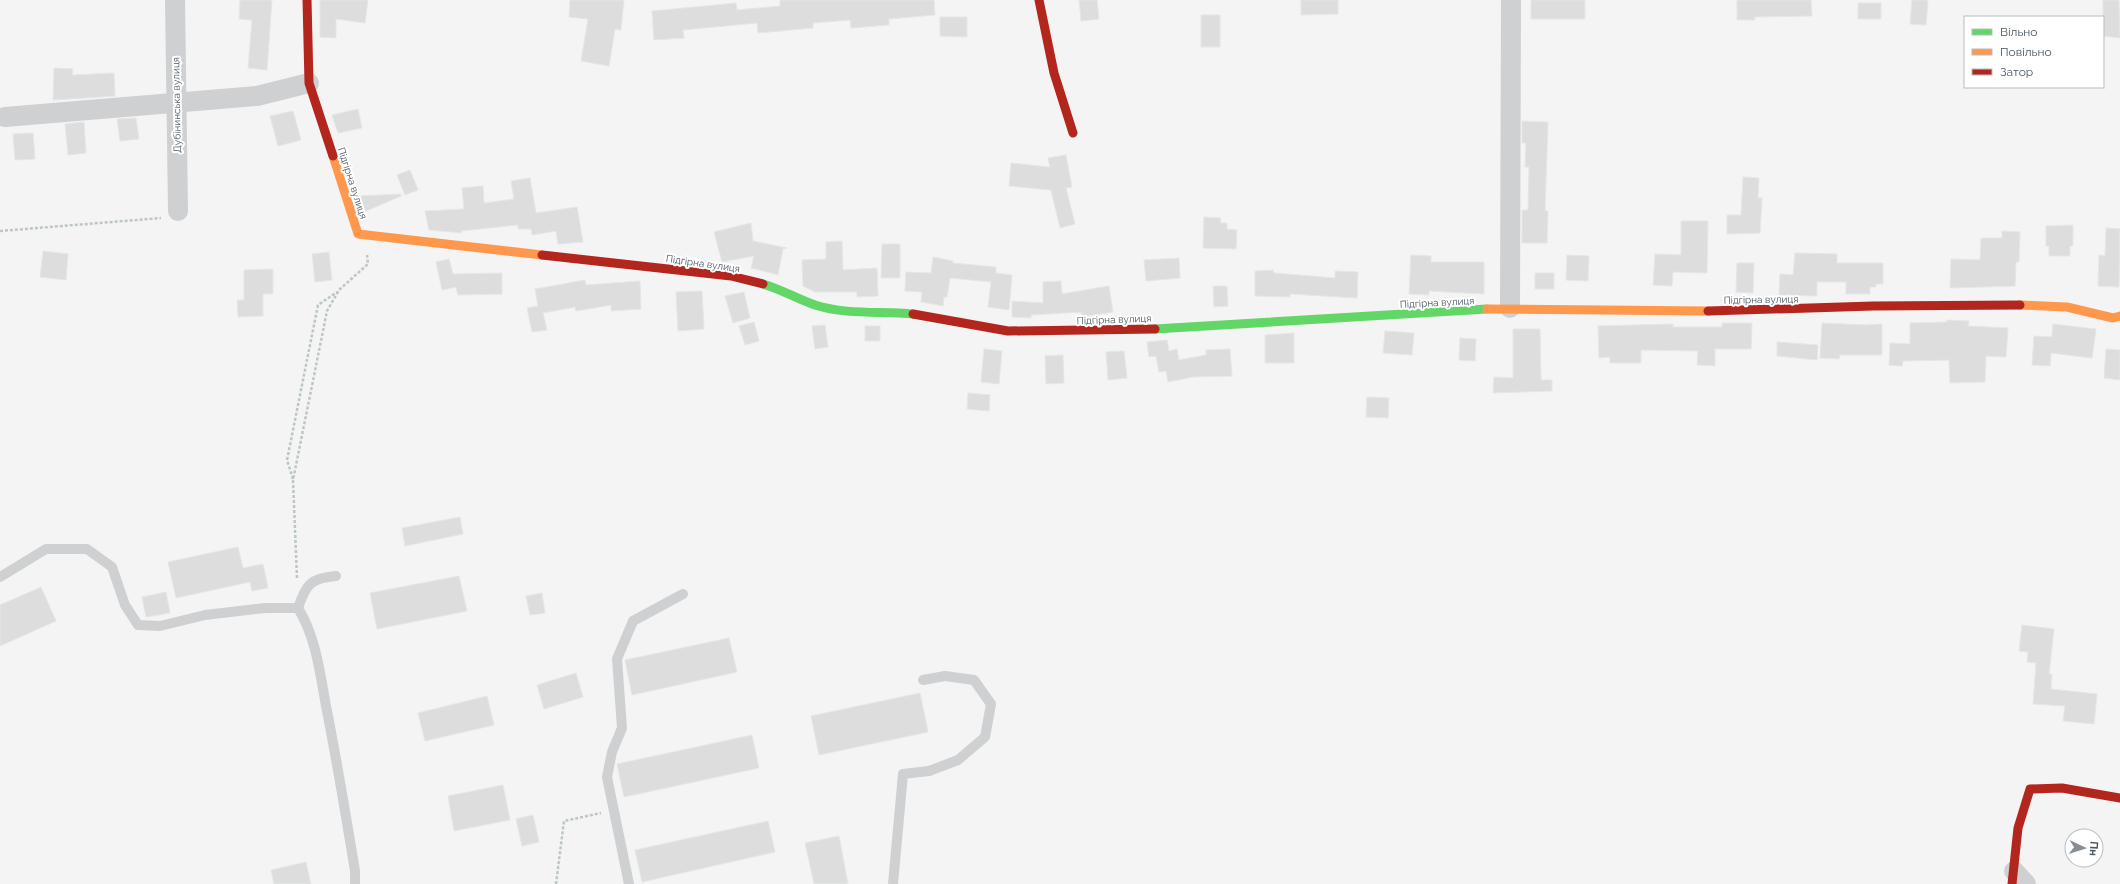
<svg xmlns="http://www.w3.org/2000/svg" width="2120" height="884" font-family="Raleway,sans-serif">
<rect width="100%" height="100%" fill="#f4f4f4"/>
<!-- building -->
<g fill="#ddddde" stroke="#e5e6e7">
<path d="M240,0h32l-5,70 -19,-2 4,-48 -13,-1z"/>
<path d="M320,0h48l-3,23 -29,-4v19l-16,-1z"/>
<path d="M570,0h54l-3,30 -6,-1 -6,37 -28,-5 7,-42 -19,-2z"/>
<path d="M780,0h154l1,15 -46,4v6l-38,3 -1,-8 -37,3v5l-55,5 -1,-10 -74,7 1,8 -30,2 -2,-29 84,-8 1,7 43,-4z"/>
<path d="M1079,0h18l2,19 -18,2z"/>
<path d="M1301,0h37v14l-37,1z"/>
<rect x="1531" y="0" width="54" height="19"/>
<path d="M1737,0h74l1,16 -57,1v3h-18z"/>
<path d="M1912,0h16l-2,25 -16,-1z"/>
<path d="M2103,0h16l1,38 -17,-2z"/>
<rect x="1858" y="3" width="23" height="16"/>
<rect x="1201" y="15" width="19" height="32"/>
<path d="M940,17h27v20l-27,-1z"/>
<path d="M54,68l19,1 -1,6 42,-2 1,23 -62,4z"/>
<path d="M358,109l4,19 -24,5 -6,-18z"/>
<path d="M293,111l8,29 -23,6 -8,-30z"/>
<path d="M136,118l3,21 -19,2 -3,-22z"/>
<path d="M1522,121l26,1 -3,89h3l-1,32h-25v-33h6l1,-43h-4l1,-24h-4z"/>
<path d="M84,122l2,31 -18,2 -3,-31z"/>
<path d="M33,133l2,26 -20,1 -2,-26z"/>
<path d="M1066,155l6,32 -6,1 9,36 -15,4 -9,-38 -42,-4 2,-23 39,4 -2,-9z"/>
<path d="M410,170l8,20 -13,5 -8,-20z"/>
<path d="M1743,177l16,1 -1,20h4l-2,35 -33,1v-19h14z"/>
<path d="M530,178l6,35 41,-6 6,35 -25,2 -2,-13 -24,4 -1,-6h-13v-4l-57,6 1,2 -33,-3 -4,-19 39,-2 -2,-21 21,-2 1,17 30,-4 -3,-18z"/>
<path d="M401,194v2l-37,16 -5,-16z"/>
<path d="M1204,217l17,1 -1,5h7v6l10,1 -1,19 -33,-1z"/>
<path d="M1681,221h27l-1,52 -34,-1 -1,14 -19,-1 2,-31 26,1z"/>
<path d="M751,223l2,18 34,7 -4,1 -5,26 -27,-7 3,-12 -32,6 -8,-30z"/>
<path d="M2073,225v21h-3v10h-21v-10h-3v-20z"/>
<path d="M2106,228l14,1 -1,58 -21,-1 1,-31 6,1z"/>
<path d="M2002,231l18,1 -1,30h-3l-1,24 -65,2 1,-29 29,1 1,-22h21z"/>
<path d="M842,241l1,29 34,-2 1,28 -21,1v-5h-42l-12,-6 -1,-26 24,-1v-17z"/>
<path d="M882,244h18v34h-19z"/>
<path d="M43,251l25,3 -2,26 -26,-3z"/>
<path d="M329,252l3,28 -17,2 -3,-28z"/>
<path d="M1795,253l42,1v9h46v21h-7v3h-6v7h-24v-12h-29v14l-38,-1 1,-21 13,1z"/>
<path d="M1411,255l20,1v6h53v32l-55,-3v4l-20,-1z"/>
<path d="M1567,255l22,1 -1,25 -22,-1z"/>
<path d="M933,257l20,4v2l43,4v6l16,2 -3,35 -21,-3 3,-25 -41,-4 -3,19h-3l-1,9 -22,-4 1,-10 -17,-1 1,-19 25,1z"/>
<path d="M1179,258l1,20 -34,3 -2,-21z"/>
<path d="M449,259l4,15 49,-1v21l-44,1 -2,-8 -14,3 -6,-28z"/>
<path d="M1737,263h17l-1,30 -17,-1z"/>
<path d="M273,269v25h-10v22l-25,1 -1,-17h7v-30z"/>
<path d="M1273,270l1,3 61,5v-7l23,1 -1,26 -67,-4v3l-35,-1v-25z"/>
<rect x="1535" y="273" width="19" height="16"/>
<path d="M585,280l1,5 54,-4 1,28 -30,2v-6l-35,6 -1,-4 -32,6 4,17 -15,2 -5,-24 11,-2 -3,-17z"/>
<path d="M1061,281l1,13 47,-8 4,26 -31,5 -1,-5 -50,3v3l-19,-1v-16l31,2v-21z"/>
<path d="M1213,286h14l1,20 -14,1z"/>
<path d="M702,291l2,38 -26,2 -2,-39z"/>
<path d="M744,292l6,26 -17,5 -8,-27z"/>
<path d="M1947,320l22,1 -1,5 40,2 -2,29 -20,-1 -1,26 -35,1 -1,-23 -46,1 -1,5 -13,-1 1,-22 20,1v-21l37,-1z"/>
<path d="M754,322l5,19 -14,4 -6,-19z"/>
<path d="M1722,323h30l-1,26h-36v17l-18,-1 1,-14 -57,-1v13h-31v-6l-11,1 -1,-32 75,-2v3h49z"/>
<path d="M1822,323l43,2 17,-1v31h-42l-1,4 -19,-1z"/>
<path d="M2053,324l43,5 -4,29 -41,-5 -1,13 -18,-1 2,-29 18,1z"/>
<path d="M825,325l3,22 -13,2 -3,-23z"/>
<rect x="865" y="326" width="15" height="15"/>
<path d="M1513,329h27l1,51h11v11l-59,2 1,-16 19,1z"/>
<path d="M1385,331l29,2 -2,22 -29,-2z"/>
<path d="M1294,333v30h-29v-28z"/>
<path d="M1460,338l16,1 -1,22 -16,-1z"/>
<path d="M1167,340l2,11 8,-2 2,11 27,-5v-5l24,-1 2,27 -39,1 -25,5 -2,-11 -7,1 -3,-16 -7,1 -2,-15z"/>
<path d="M1777,342l41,3 -1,15 -40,-4z"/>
<path d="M984,349l18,2 -3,33 -18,-2z"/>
<path d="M2106,349l14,1v30l-16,-2z"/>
<path d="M1124,351l3,27 -19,2 -2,-28z"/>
<path d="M1063,355l1,28 -18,1 -1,-28z"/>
<path d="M968,393l22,2 -1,16 -22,-2z"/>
<path d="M1367,397l22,1 -1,20 -22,-1z"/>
<path d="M460,517l3,17 -58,12 -3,-18z"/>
<path d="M238,547l5,21 20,-4 5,24 -16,3 -2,-9 -74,16 -8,-36z"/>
<path d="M459,576l8,35 -90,18 -7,-36z"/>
<path d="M41,587l15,34 -56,25v-41z"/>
<path d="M166,592l4,21 -24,4 -4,-20z"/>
<path d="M542,593l3,20 -15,2 -4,-19z"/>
<path d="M2022,625l32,4 -5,45h3l-1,15 46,5 -3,30 -31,-3 2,-15 -32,-2 3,-41 -9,-1 1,-10 -9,-1z"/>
<path d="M729,638l8,34 -105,23 -7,-35z"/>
<path d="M576,673l7,24 -39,12 -7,-24z"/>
<path d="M920,693l8,39 -109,23 -8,-39z"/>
<path d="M487,696l7,29 -69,16 -7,-28z"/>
<path d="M752,735l7,33 -135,29 -7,-33z"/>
<path d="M503,785l7,35 -56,11 -6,-35z"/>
<path d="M533,815l6,27 -17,4 -6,-27z"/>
<path d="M768,821l7,31 -133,30 -7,-32z"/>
<path d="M839,836l9,48h-34l-9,-41z"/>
<path d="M306,862l5,22h-37l-3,-14z"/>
</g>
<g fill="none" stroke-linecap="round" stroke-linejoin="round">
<!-- path -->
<g stroke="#bcc7c4" stroke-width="2.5" stroke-dasharray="3 2" stroke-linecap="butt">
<path d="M0,231l161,-13"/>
<path d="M293,479l-6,-19 31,-155 19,-13"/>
<path d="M297,578l-4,-98 34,-169 12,-21 29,-26 -1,-9"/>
<path d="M556,884l8,-63 37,-8"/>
</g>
<!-- lane -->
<g stroke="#ced0d2" stroke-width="10">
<path d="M0,577l46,-28h41l25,18 13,38 13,20 22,1 45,-11 60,-7h33c18,29 22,65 28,98 11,55 20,110 29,165v13"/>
<path d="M298,608c8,-24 13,-30 38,-32"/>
<path d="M629,884l-22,-107 5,-25 10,-24 -5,-69 16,-38 50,-27"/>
<path d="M893,884l10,-110 26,-3 29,-11 27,-23 6,-33 -17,-24 -29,-4 -22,4"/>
</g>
<!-- street -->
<g stroke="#ced0d2" stroke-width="20">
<path d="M175,0l3,211"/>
<path d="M5,117l252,-21 52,-13"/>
<path d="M1510,308l1,-308"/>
<path d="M2014,871l12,13"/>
</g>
<!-- fast -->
<g stroke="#63d668" stroke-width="9">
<path d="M763,284c18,5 34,15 52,21 31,10 66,6 98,9"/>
<path d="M1155,329l332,-20"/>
</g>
<!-- slow -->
<g stroke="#ff974d" stroke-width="9">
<path d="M333,156l25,78 184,21"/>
<path d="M2020,305l47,2 46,11 7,-2"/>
<path d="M1487,309l221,2"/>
</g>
<!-- jam -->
<g stroke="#b3261e" stroke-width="9">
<path d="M307,0l2,83 24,73"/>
<path d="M1039,0l15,73 19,60"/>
<path d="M542,255l189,21 32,8"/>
<path d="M1708,311l165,-5 147,-1"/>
<path d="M913,314l95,17 147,-2"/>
<path d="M2012,884l6,-56 12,-39 32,-1 58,10"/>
</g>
</g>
<g text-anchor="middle" stroke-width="4" stroke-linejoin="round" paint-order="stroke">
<!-- street labels -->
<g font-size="10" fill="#4a5661" stroke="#fff">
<text transform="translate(176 105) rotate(-91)" y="4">Дубінинська вулиця</text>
<text transform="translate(353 183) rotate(72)" y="4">Підгірна вулиця</text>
<text transform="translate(703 263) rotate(8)" y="4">Підгірна вулиця</text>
<text transform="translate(1761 299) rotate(-1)" y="4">Підгірна вулиця</text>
<text transform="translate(1437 302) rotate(-3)" y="4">Підгірна вулиця</text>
<text transform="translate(1114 319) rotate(-2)" y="4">Підгірна вулиця</text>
</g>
</g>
<!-- legend -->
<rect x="1964" y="16" width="140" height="72" fill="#ffffff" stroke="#b7bbc0"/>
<rect x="1972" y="29" width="20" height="6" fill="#63d668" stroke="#b7bbc0"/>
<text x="2000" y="36" font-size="12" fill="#4a5661">Вільно</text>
<rect x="1972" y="49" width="20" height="6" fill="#ff974d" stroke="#b7bbc0"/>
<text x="2000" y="56" font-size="12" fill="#4a5661">Повільно</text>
<rect x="1972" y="69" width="20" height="6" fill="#b3261e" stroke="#b7bbc0"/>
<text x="2000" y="76" font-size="12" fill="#4a5661">Затор</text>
<!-- north arrow -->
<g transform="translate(2084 848) rotate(94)"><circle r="19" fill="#ffffff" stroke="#b7bbc0"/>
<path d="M0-3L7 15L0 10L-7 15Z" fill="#868d94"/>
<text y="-6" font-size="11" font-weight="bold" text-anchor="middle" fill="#4a5661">Пн</text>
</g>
</svg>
